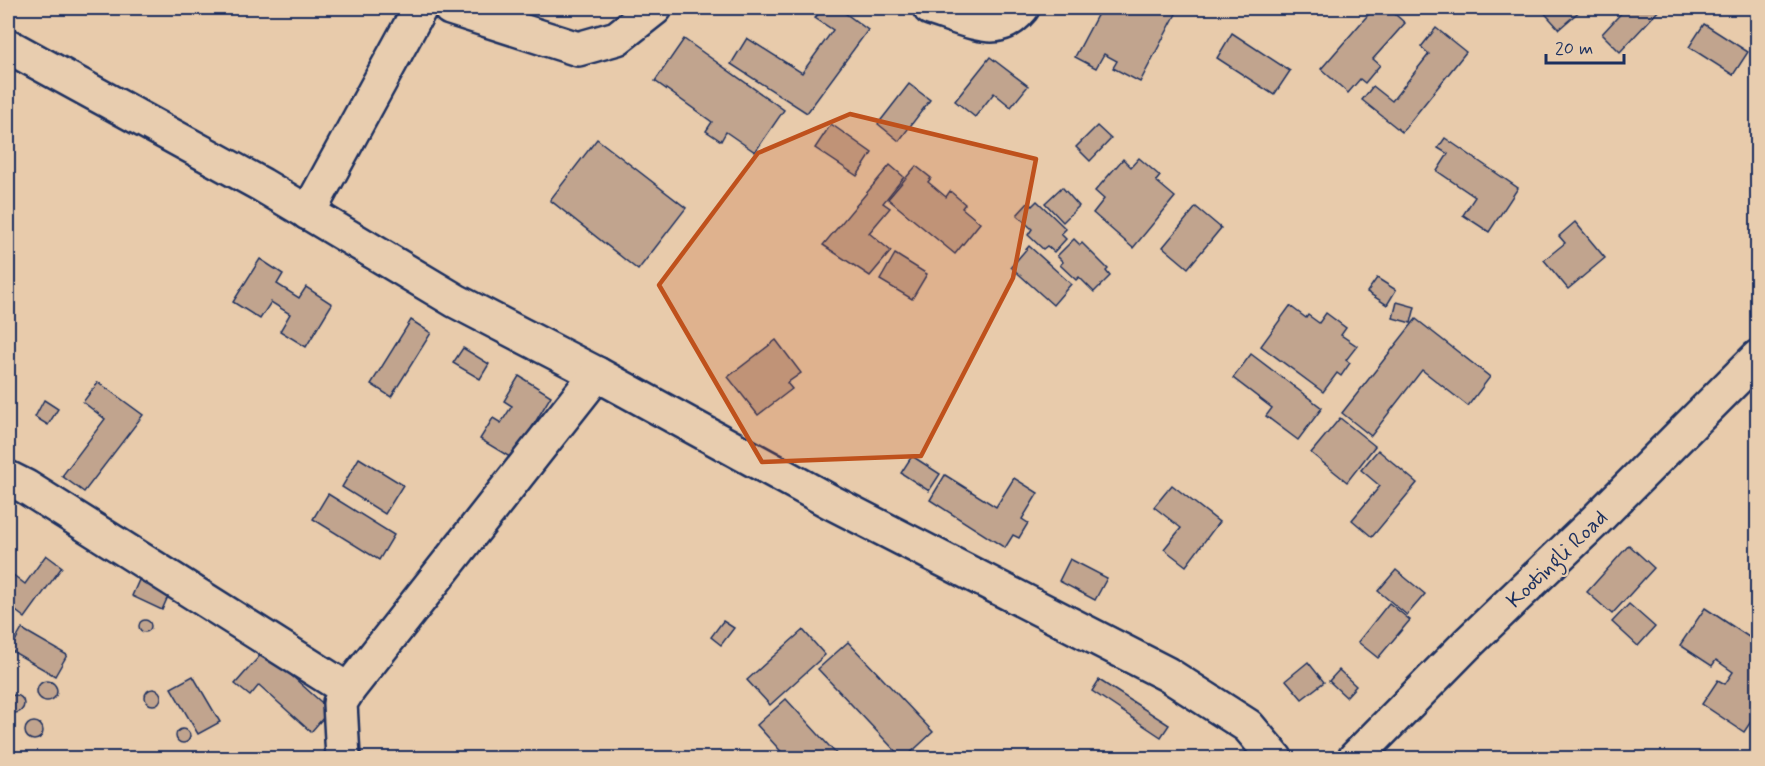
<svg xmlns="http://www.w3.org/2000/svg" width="1765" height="766" font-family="Mynerve,sans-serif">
<rect width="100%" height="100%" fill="#e8cbab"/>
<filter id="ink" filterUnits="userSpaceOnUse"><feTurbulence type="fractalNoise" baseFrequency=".0167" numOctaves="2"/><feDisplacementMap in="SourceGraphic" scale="12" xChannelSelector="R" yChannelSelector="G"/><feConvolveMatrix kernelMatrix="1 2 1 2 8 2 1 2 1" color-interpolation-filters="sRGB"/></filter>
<g filter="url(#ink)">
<!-- building -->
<g fill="#c1a48e" stroke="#1b2f5e" stroke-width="1.5">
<path d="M823,8h15l30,22 -61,83 -76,-49 16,-26 55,35 31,-43 -18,-12z"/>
<path d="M1101,8h71l6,2 -38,72 -27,-14 4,-7 -13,-7 -8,14 -21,-11z"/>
<path d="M1374,8h14l17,15 -32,36 7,6 -15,18 -5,-4 -12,14 -27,-24z"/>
<path d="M1540,8h43l-24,21z"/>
<path d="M1626,8h35l-41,44 -18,-18z"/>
<path d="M1704,24l44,28 -15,23 -44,-28z"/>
<path d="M1436,28l30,24 -64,80 -40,-32 11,-14 19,15 37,-47 -8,-7z"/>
<path d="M1232,33l58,38 -16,24 -57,-37z"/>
<path d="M684,39l100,71 -29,42 -29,-20 -5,9 -15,-10 6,-9 -57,-41z"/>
<path d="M990,57l38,29 -17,21 -17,-14 -19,24 -20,-16z"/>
<path d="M909,84l21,16 -31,41 -21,-17z"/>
<path d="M831,124l41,29 -15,23 -42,-28z"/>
<path d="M1097,126l14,13 -21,22 -14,-14z"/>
<path d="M1445,138l73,50 -29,44 -26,-17 12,-18 -38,-26 11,-17 -10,-6z"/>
<path d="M597,139l89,69 -48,62 -88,-70z"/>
<path d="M1139,158l21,18 -4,5 19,16 -42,51 -40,-35 11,-14 -9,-8 28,-32 8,8z"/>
<path d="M890,165l14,12 -21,26 7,5 -21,25 22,18 -21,25 -47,-31z"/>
<path d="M916,166l15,12 -3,4 18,15 4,-6 15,13 -3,4 18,15 -25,31 -67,-55z"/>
<path d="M1062,187l17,19 -16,16 -18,-19z"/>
<path d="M1037,201l29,28 -5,5 5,5 -12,13 -7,-6 -4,3 -15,-14 4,-6 -15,-14 11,-12 4,3z"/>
<path d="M1196,207l25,21 -33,40 -25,-21z"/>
<path d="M1575,222l30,36 -37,31 -24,-29 21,-17 -6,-7z"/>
<path d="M1074,239l6,6 2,-2 26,26 -2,2 4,5 -16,16 -15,-15 -3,3 -16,-15 3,-3 -6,-6z"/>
<path d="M1029,246l42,38 -18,21 -42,-38z"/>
<path d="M895,254l32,20 -15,25 -32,-19z"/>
<path d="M260,259l23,15 -6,10 22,14 7,-11 26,17 -26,43 -26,-16 10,-17 -19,-12 -11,17 -27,-17z"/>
<path d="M1377,278l19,12 -9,15 -20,-13z"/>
<path d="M1397,302l18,5 -4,16 -18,-5z"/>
<path d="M1290,306l16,12 2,-3 11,8 7,-10 20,15 -5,7 16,11 -11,14 4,3 -9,13 -4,-3 -14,19 -62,-46z"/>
<path d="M1416,319l74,58 -22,29 -46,-36 -51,66 -29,-23z"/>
<path d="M411,320l20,13 -40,64 -20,-13z"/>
<path d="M776,340l25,33 -14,10 5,6 -34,26 -30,-38z"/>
<path d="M463,348l26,16 -9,15 -27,-16z"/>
<path d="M1251,354l71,54 -24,32 -32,-24 6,-8 -39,-30z"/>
<path d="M519,376l32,20 -38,63 -33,-20 13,-21 8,5 11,-17 -8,-5z"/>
<path d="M98,382l45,33 -59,77 -22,-16 43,-57 -22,-17z"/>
<path d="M44,400l14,9 -10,16 -13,-8z"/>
<path d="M1340,418l35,28 -28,36 -36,-29z"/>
<path d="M1378,450l39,33 -45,54 -20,-17 28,-34 -19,-16z"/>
<path d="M912,456l28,18 -11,17 -28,-18z"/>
<path d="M359,458l44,27 -18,29 -43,-27z"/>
<path d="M945,475l51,32 18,-29 24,15 -16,26 6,4 -9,15 -6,-3 -8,13 -75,-48z"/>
<path d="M1172,485l47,37 -33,44 -22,-17 17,-21 -27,-21z"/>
<path d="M328,494l66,41 -15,25 -66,-41z"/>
<path d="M1629,545l25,23 -42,46 -25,-22z"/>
<path d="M46,555l16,12 -37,51 -17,-13v-34l17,13z"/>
<path d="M1070,559l37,19 -12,22 -36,-19z"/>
<path d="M1396,570l29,24 -18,21 -29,-24z"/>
<path d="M139,580l30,14 -7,16 -30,-14z"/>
<path d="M1389,603l21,17 -32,38 -20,-16z"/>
<path d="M1629,604l26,23 -17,19 -26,-24z"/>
<path d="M1705,608l53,35v68l-14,21 -42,-28 16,-24 7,4 8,-12 -17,-12 -4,6 -32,-21z"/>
<circle cx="145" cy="626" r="6"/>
<path d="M723,621l11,7 -13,17 -10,-8z"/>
<path d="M22,629l45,26 -12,21 -45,-26z"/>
<path d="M803,630l22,25 -55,50 -23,-25z"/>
<path d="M848,642l85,90 -28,26h-3l-84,-89z"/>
<path d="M264,651l66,59 -19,22 -52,-47 -9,11 -15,-12z"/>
<path d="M1308,662l16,20 -22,17 -16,-19z"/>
<path d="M1339,670l17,16 -10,11 -17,-16z"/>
<path d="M193,676l27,46 -22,12 -27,-46z"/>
<path d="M1099,680l70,45 -8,12 -69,-46z"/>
<circle cx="47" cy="691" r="10"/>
<circle cx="153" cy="697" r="8"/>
<circle cx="15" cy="704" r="9"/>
<path d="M786,699l54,59h-53l-30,-33z"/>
<circle cx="34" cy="731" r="9"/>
<circle cx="183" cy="736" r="7"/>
</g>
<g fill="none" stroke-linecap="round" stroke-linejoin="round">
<defs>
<g id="minor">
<path d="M450,8l128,41 39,-11 38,-30"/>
<path d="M930,8c17,5 53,21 69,16 9,-2 18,-10 23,-16"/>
<path d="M8,46l254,139 194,116 141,73 232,127 338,173 81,52 27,32"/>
<path d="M308,213l112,-205"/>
<path d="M8,478l18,9 322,203 -8,13 3,55"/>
<path d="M348,690l249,-316"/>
<path d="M1355,758l112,-114 125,-120 166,-167"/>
</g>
</defs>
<!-- minor casing -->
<use href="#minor" stroke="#1b2f5e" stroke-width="38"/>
<!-- minor -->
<use href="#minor" stroke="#e8cdaf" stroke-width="33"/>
</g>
</g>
<!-- marked area -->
<path fill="#bf511c" fill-opacity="0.2" stroke="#bf511c" stroke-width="4.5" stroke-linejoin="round" d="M850,114l186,45 -23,119 -92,178 -159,6 -103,-177 99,-132z"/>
<g text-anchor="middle" stroke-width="4.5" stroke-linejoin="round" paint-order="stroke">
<!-- street labels -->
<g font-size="22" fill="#1b2f5e" stroke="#e8cdaf">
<text transform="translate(1556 558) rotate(-44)" y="8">Kootingli Road</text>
</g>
</g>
<!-- margin -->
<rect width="1765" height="766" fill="none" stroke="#e8cdaf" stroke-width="30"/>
<rect x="15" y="15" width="1735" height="736" fill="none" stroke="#1b2f5e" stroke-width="2" filter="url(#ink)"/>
<!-- scale -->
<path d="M1546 54v9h78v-9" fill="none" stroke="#1b2f5e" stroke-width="3"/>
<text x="1555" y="54" font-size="18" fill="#1b2f5e" stroke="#e8cdaf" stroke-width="4.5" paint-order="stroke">20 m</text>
</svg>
